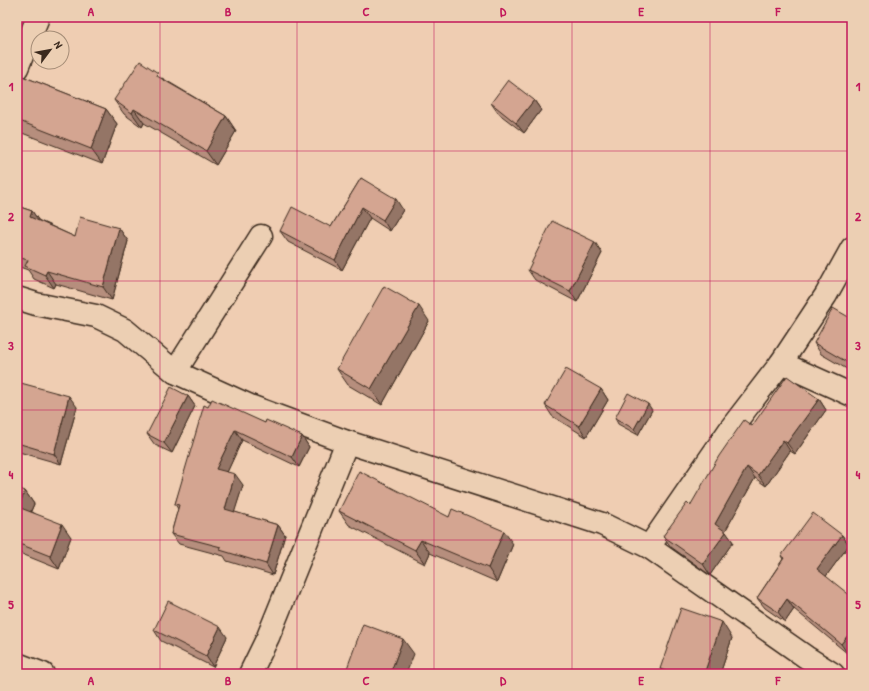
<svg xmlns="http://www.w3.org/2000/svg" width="869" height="691" font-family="'Patrick Hand',sans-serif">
<rect width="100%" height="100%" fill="#efcdb2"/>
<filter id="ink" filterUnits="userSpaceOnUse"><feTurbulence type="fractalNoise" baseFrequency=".025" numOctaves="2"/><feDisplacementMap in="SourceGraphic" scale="8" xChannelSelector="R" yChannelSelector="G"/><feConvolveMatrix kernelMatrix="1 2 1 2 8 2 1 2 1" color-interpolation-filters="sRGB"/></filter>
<g filter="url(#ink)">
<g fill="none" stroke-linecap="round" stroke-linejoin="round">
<defs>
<g id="street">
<path d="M17,68l21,-51"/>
<path d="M17,298l19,6 60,12 29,14 50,42 75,34 97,36 255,82 47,23 157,110 27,17"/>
<path d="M781,363l71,32"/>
<path d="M175,372l86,-136"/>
<path d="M649,547l82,-119 50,-65 45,-68 26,-47"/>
<path d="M17,664l26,10"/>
<path d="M250,674l18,-37 79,-195"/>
</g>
</defs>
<!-- street casing -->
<use href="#street" stroke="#3b2a1e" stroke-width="25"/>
<!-- street -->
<use href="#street" stroke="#eccfb3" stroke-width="22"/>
</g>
<!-- wall -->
<g fill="#b68e7d" stroke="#3b2a1e">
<path d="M17,74l89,35 11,15 -15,40 -85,-33z"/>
<path d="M162,78l64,38 10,15 -20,34 -72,-42 -2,4 -18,-13 -10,-14z"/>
<path d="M534,100l7,10 -17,23 -26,-20 -7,-10z"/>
<path d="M361,178l42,32 -13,21 -20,-13 -28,52 -54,-28 -8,-11 51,-4z"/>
<path d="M17,206l15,5 6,9 37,17 44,-9 9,13 -16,59 -56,-16 -2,4 -20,-9 -6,-9 -11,-4z"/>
<path d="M602,253l-25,49 -42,-22 -7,-10z"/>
<path d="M852,319v53l-31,-18 -7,-11z"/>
<path d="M429,321l-47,84 -34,-20 -11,-16z"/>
<path d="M17,382l60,25 -16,57 -42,-12 -2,-2z"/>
<path d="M601,389l7,11 -22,37 -34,-21 -7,-11z"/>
<path d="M188,396l7,10 -23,47 -17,-8 -8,-11z"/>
<path d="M819,399l7,11 -31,44 -5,-3 -24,35 -11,-8 -30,53 8,11 -23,33 -39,-28 -8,-11 27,-30z"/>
<path d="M208,407l57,16 37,13 7,11 -10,20 -57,-27 -15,32 16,13 -9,27 44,13 7,10 -12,40 -46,-14 -3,-5 -45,-12 -8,-10 7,-25 -3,-5z"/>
<path d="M652,410l-14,25 -20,-11 -3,-6z"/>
<path d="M17,488l8,3 9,13 -3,7 40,26 -12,32 -42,-17z"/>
<path d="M339,511l110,6 64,27 -16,38 -67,-29 -5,11 -76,-39z"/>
<path d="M842,535l7,10 -23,31 22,78 -54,-45 -9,13 -20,-14 -8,-10 26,-39 -2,-3z"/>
<path d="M154,630l73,7 -14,30 -52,-26z"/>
<path d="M732,638l-12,36h-56l-4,-5z"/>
</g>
<!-- shaded-wall -->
<g fill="#947466" stroke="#3b2a1e">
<path d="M534,100l7,10 -17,23 -8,-10z"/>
<path d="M106,109l11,15 -15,40 -11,-15z"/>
<path d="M134,109l10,14 -2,4 -10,-14z"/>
<path d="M226,116l10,15 -20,34 -10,-14z"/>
<path d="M396,199l7,11 -13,21 -7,-11z"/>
<path d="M362,207l8,11 -28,52 -7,-10z"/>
<path d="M32,211l9,13 -11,-7z"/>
<path d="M119,228l9,13 -16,59 -9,-13z"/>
<path d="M595,242l7,11 -25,49 -7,-11z"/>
<path d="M47,271l9,13 -2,4 -9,-13z"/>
<path d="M419,306l10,15 -47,84 -11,-16z"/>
<path d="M601,389l7,11 -22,37 -7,-11z"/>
<path d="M69,396l8,11 -16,57 -7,-10z"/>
<path d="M188,396l7,10 -23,47 -8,-10z"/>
<path d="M819,399l7,11 -31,44 -8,-11z"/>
<path d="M648,404l4,6 -14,25 -4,-6z"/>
<path d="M235,430l7,10 -18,39 -8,-10z"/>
<path d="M302,436l7,11 -10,20 -7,-10z"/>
<path d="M783,440l7,11 -24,35 -8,-11z"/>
<path d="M747,467l8,11 -32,57 -8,-11z"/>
<path d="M235,474l8,11 -11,35 -7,-11z"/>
<path d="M25,491l9,13 -7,16 -9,-13z"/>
<path d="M62,524l9,13 -12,32 -9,-13z"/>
<path d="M278,525l7,10 -12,40 -7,-11z"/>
<path d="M504,531l9,13 -16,38 -9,-14z"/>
<path d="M726,532l7,10 -23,33 -7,-11z"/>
<path d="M842,535l7,10 -25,34 -7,-10z"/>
<path d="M421,540l9,13 -5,11 -10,-14z"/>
<path d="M787,599l7,10 -9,13 -7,-10z"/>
<path d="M722,622l10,16 -12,36h-16z"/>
<path d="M220,627l7,10 -14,30 -7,-11z"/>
<path d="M852,630v19l-4,5 -7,-10z"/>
<path d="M403,639l11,15 -8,20h-16z"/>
</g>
<!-- building -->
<g fill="#d4a591" stroke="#3b2a1e">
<path d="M140,61l18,12 -1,3 69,40 -20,35 -72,-42 -2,4 -18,-13z"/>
<path d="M17,74l89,35 -15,40 -74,-29z"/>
<path d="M508,80l26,20 -18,23 -25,-20z"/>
<path d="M361,178l35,21 -13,21 -21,-13 -27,53 -55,-29 12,-24 39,20z"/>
<path d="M17,206l15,5 -2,6 45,20 5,-20 39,11 -16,59 -56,-16 -2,4 -20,-9 3,-6 -11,-3z"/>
<path d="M552,221l43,21 -25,49 -42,-21z"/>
<path d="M384,286l35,20 -48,83 -34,-20z"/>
<path d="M833,308l19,11v46l-38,-22z"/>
<path d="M566,369l35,20 -22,37 -34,-21z"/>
<path d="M787,376l32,23 -32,44 -4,-3 -25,35 -11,-8 -32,57 11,8 -23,32 -40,-28 24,-33 3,3 29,-50 25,-36 8,6z"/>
<path d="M17,382l52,14 -15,58 -37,-11z"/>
<path d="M171,387l17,9 -24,47 -17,-9z"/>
<path d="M628,393l20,11 -14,25 -19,-11z"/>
<path d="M212,399l53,24 1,-3 36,16 -10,21 -57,-27 -19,39 19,5 -10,35 53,16 -12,39 -46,-14 1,-3 -50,-13 8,-29 -4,-1 29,-99 4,2z"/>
<path d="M359,471l90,46 3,-8 52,22 -16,37 -67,-28 -6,10 -76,-39z"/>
<path d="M17,488l8,3 -7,16 44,17 -12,32 -33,-13z"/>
<path d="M813,513l29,22 -25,34 35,28v33l-11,14 -54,-45 -9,13 -21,-14 27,-40 -3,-2z"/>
<path d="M168,601l52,26 -14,29 -52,-26z"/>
<path d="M681,608l41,14 -18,52h-30l-14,-5z"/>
<path d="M363,624l40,15 -13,35h-45z"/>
</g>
</g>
<!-- grid -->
<path fill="none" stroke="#c2185b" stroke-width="1" stroke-opacity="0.55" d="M160,17v657M297,17v657M434,17v657M572,17v657M710,17v657M17,151h835M17,281h835M17,410h835M17,540h835"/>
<!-- margin -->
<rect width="869" height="691" fill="none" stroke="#eccfb3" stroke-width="44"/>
<!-- north arrow -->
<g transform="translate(50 50) rotate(58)"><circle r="19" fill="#eccfb3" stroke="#a58d77"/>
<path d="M0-3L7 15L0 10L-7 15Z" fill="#3b2a1e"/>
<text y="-6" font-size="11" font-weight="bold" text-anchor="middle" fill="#3b2a1e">N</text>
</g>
<rect x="22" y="22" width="825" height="647" fill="none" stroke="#c2185b" stroke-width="1.5"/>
<g font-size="13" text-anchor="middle" font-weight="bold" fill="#c2185b">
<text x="91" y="16">A</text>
<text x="228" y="16">B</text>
<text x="366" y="16">C</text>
<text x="503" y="16">D</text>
<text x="641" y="16">E</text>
<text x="778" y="16">F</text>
<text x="11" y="91">1</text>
<text x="858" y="91">1</text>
<text x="11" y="221">2</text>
<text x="858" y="221">2</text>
<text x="11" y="350">3</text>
<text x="858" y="350">3</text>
<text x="11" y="479">4</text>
<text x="858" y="479">4</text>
<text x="11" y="609">5</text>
<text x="858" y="609">5</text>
<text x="91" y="685">A</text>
<text x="228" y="685">B</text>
<text x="366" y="685">C</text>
<text x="503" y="685">D</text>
<text x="641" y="685">E</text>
<text x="778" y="685">F</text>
</g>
</svg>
